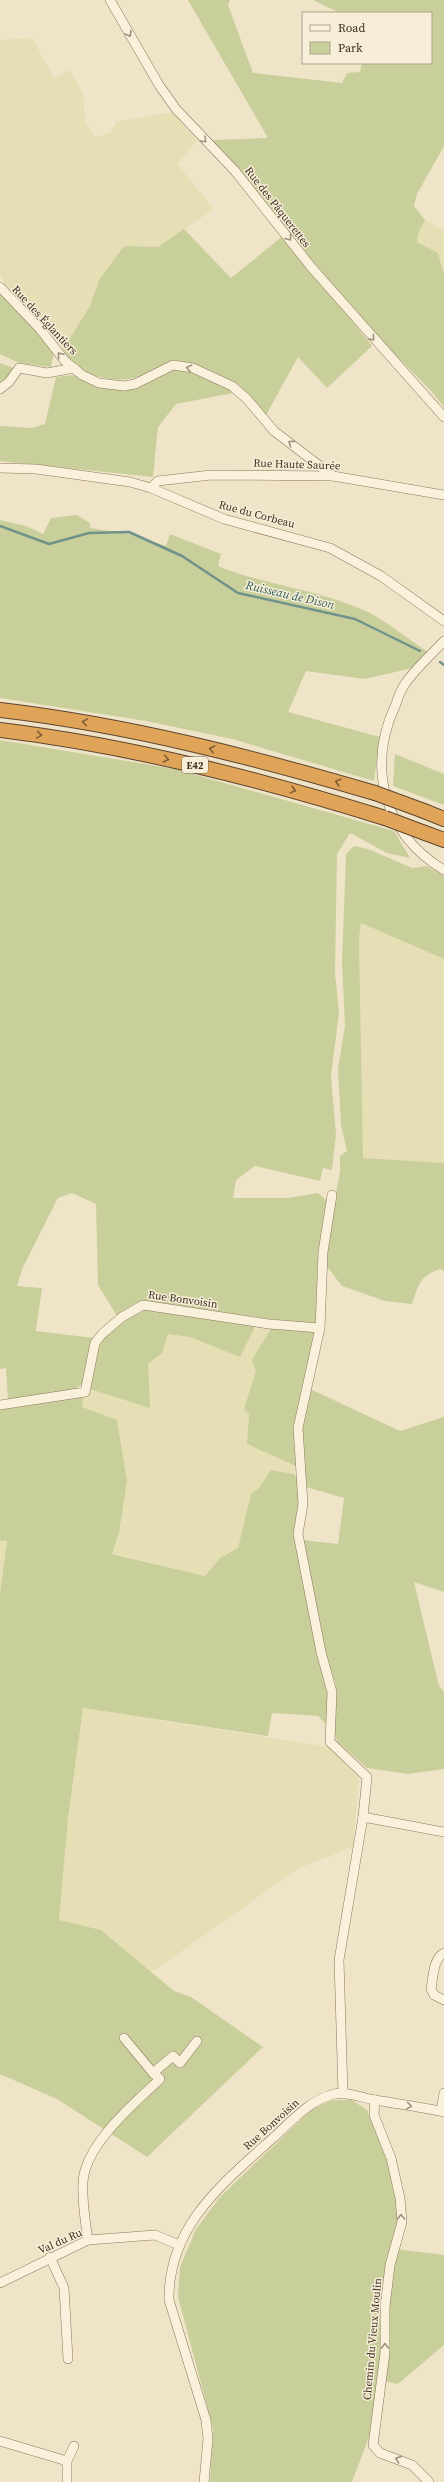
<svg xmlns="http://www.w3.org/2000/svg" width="444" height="2482" font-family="'Source Serif 4',serif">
<rect width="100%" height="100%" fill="#f0e4c8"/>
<!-- farmland -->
<g fill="#e6deb5">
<path d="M32,38l22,40 15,-8 14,23 2,29 10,15 16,-4 5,-11 56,-10 25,29 -20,23 37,45 -56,38 -34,-1 -25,34 -9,26 -27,43 -54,-59 -9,-15v-235z"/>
<path d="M425,220l19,11v44l-6,-22 -21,-11 2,-11z"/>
<path d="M361,923l83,36v204l-81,-5 -4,-219z"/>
<path d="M257,1323l15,4 -28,82 5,5 -2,30 47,21v9l-23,-4 -12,18 -8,6 -13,54 -18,10 -15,18 -93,-23 7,-20 8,-52 -10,-60 -35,-14 2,-13 6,-5 58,-25 14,-11 6,-19 22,3 50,19z"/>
<path d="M0,1541h7l-7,52z"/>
<path d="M83,1708l246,39 30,30 -6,70 -54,21 -147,104 -51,-42 -42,-10 9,-102z"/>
</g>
<!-- green -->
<g fill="#c9cf9b">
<path d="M188,0h42l-2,5 25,68 89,10 5,-10 13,-1 2,-9h69v-50h-91l-27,-13h131v146l-27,48 -3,12 11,14 -6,11 -2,11 21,11 6,22v132l-13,-16 -58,-59 -163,-192 58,-2z"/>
<path d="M184,229l47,49 53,-43 88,111 -45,42 -29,-31 -33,60 -25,-31 -34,-16 -27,-9c-14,4 -27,12 -41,16 -27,8 -62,-3 -75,-28l27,-43 9,-26 25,-34 34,1z"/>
<path d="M0,292c17,21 39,38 54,60l-3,15 -32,-4 -19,-9z"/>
<path d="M0,363l14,5 -14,18z"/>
<path d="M170,368l19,1 49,23 -62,12 -18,23 -5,50 -153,-16v-35l32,2 13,-4 11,-47 17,-2 39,12z"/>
<path d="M77,515l13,8v5l39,6 37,12 4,-12 51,20 -3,12c46,19 97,23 143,43 19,7 48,31 67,43l-11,15 -52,12 -59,-8 -18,41 92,25 -6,44 -142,-42 -86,-18 -146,-23v-178l26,6 17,8 8,-16z"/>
<path d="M0,740l175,29 219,62 16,27 -23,-5 -37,-20 -13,21 -2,119 4,39 -8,65 5,57 -4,36 -9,-2 -3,13 -65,-15 -19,14 -3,18h56l29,-5 9,8 -10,67v57l-176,-23 -24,14 -19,-31 -2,-81 -24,-11 -14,5 -35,69 -6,19 25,2 -6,43 58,7 -10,45 -9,6 -67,11 -2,-32 -6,1z"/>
<path d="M395,754l49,20v31l-51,-19z"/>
<path d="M354,846l14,3 44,19 15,-2 17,10v83l-83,-36 -2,16 4,219 81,5v108l-4,-2c-21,7 -21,16 -28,35l-27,-3 -43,-15 -17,-22v-14l15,-78v-16l7,-5 -6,-26 -3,-56 7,-43 -3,-64 4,-108z"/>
<path d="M145,1307l112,16 -17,34 -50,-20 -22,-3 -6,19 -14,11 2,44 -60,-19c9,-49 8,-58 55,-82z"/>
<path d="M272,1327l44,3 -20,136 -49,-22 2,-30 -5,-5 12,-38 -4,-11z"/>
<path d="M310,1389l90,42 44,-14v175l-30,-10 25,104 5,6v77l-36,5 -41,-6 -30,-27 -4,-13 3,-43 -12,-36 -22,-109 36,4 6,-46 -38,-11 -4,-63z"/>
<path d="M84,1394l-2,13 35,13 10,61 -8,52 -7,21 93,22 15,-18 18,-10 13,-54 8,-6 12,-18 23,4 5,7 1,18 -5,27 34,162 -2,37 -9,-9 -46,-3 -4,23 -185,-28 -15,110 -9,102 42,10 73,61 17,6 72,50 -116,110 -90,-58 -57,-25v-481l7,-52h-7v-133z"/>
<path d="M332,2100h20l15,10 24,54 7,45 -3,40 49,6v90l-46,39 -18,-4 -5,41 -23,61h-142l3,-54 -35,-131 2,-30 16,-38 24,-32 91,-87z"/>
</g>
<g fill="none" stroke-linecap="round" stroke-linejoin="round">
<!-- stream -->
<g stroke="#6f938a" stroke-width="2.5">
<path d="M0,526l49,18 40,-11 40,-1 53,24 56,37 117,26 65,32"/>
<path d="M440,662l4,3"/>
</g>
<defs>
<g id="minor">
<path d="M110,0l49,85 17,24 59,62 77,97 132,149"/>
<path d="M0,287l40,42 25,32 17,14 17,8 25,3 11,-2 38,-19 20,3 39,18 15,13 27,32 59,45"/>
<path d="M0,389l9,-7 10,-14 28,5 27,-5"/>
<path d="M0,468l36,1 94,13 21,6 73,31 106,29 51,28 63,45"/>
<path d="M151,488l7,-7 53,-6 122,1 111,19"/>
<path d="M444,641c-13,14 -29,28 -39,43 -4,6 -7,13 -9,20 -30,63 -12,130 48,166"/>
<path d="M332,1195l-9,57 -3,76 -22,100 5,76 -5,30 23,118 11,40 -2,50 37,35 -4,40 -24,143 4,134"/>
<path d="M0,1405l85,-13 10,-49 7,-9 20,-17 21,-12 126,19 51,4"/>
<path d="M363,1817l81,15"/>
<path d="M444,1953c-11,5 -11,26 -13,36l3,6 10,5"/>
<path d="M124,2038l29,35"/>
<path d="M375,2100l-1,15 17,43 9,40 2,24 -12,43 -5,42v46l-12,92 7,8 32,12 17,17"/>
<path d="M441,2111l3,-18"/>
<path d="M88,2240c-3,-19 -6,-39 -5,-58 2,-38 52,-79 77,-103l-7,-6 20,-17 7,7 17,-22"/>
<path d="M50,2257l14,31 4,71"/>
<path d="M0,2283l88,-43 67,-5 24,10"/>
<path d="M0,2441l67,20"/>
<path d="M67,2482v-21l7,-15"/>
<path d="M204,2482l4,-43 -2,-19 -37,-120c-1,-74 54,-117 104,-162 18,-16 36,-38 61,-44 12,-3 29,4 41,6 23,4 46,7 69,12"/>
</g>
<g id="highway">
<path d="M0,710c128,15 252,47 375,83"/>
<path d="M0,730c131,16 259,49 385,88"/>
<path d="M424,811l20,8"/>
<path d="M425,833l19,7"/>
</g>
</defs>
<!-- minor casing -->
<use href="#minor" stroke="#8d765c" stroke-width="10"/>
<!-- highway casing -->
<use href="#highway" stroke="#5b4430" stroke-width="16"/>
<!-- minor -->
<use href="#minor" stroke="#faf1dc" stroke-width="9"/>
<!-- highway -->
<use href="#highway" stroke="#e0a458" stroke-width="14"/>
<defs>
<g id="highway-bridge">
<path d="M375,793l49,18"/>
<path d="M385,818l40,15"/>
</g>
</defs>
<!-- highway-bridge casing -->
<use href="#highway-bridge" stroke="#5b4430" stroke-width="16" stroke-linecap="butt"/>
<!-- highway-bridge -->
<use href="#highway-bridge" stroke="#e0a458" stroke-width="14"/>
</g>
<!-- one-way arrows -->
<defs><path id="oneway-chevron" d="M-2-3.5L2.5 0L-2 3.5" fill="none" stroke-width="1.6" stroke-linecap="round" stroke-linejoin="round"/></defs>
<g stroke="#9c907e">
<use href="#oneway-chevron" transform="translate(129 34) rotate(59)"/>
<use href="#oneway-chevron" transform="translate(204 140) rotate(45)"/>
<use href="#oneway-chevron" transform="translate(289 238) rotate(52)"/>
<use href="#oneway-chevron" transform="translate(372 338) rotate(50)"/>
<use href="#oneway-chevron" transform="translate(60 355) rotate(-131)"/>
<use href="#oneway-chevron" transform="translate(189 368) rotate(-167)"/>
<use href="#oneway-chevron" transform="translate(291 443) rotate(-144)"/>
<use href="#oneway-chevron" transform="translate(409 2106) rotate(9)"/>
<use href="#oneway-chevron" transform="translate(401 2217) rotate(-91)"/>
<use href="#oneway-chevron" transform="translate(385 2346) rotate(-91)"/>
<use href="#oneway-chevron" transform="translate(398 2459) rotate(-160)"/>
</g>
<g stroke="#7e5d36">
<use href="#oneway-chevron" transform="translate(85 722) rotate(-171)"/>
<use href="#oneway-chevron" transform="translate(39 735) rotate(9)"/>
<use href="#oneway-chevron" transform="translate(212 749) rotate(-167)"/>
<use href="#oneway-chevron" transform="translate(166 759) rotate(11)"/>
<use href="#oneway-chevron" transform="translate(338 782) rotate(-164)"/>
<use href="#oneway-chevron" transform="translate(293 790) rotate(15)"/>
</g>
<g text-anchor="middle" stroke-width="3" stroke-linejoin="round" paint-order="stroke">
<!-- shield labels -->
<rect fill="#f7eed8" stroke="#756857" stroke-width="1" x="182" y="757" width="26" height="16" rx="3"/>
<g font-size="10" font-weight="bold" fill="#3d2e20">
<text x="195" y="769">E42</text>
</g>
<!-- street labels -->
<g font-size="11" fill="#3d2e20" stroke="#f7eed8">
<text transform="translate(278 207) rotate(52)" y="4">Rue des Pâquerettes</text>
<text transform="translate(45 320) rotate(47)" y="4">Rue des Églantiers</text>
<text transform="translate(297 464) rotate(2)" y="4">Rue Haute Saurée</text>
<text transform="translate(257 514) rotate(15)" y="4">Rue du Corbeau</text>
<text transform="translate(183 1299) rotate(8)" y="4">Rue Bonvoisin</text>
<text transform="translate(271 2124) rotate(-42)" y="4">Rue Bonvoisin</text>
<text transform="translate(60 2241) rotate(-24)" y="4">Val du Ru</text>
<text transform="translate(372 2339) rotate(-85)" y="4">Chemin du Vieux Moulin</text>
</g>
<!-- water labels -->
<g font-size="12" font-style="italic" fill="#2f5d5a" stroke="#f7eed8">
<text transform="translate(290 595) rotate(13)" y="4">Ruisseau de Dison</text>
</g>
</g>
<!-- legend -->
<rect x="302" y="12" width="130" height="52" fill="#f7eed8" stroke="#ada18e"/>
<rect x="310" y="25" width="20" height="6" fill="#faf1dc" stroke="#ada18e"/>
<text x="338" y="32" font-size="12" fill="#3d2e20">Road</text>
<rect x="310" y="42" width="20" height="12" fill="#c9cf9b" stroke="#ada18e"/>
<text x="338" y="52" font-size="12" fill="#3d2e20">Park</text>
</svg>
